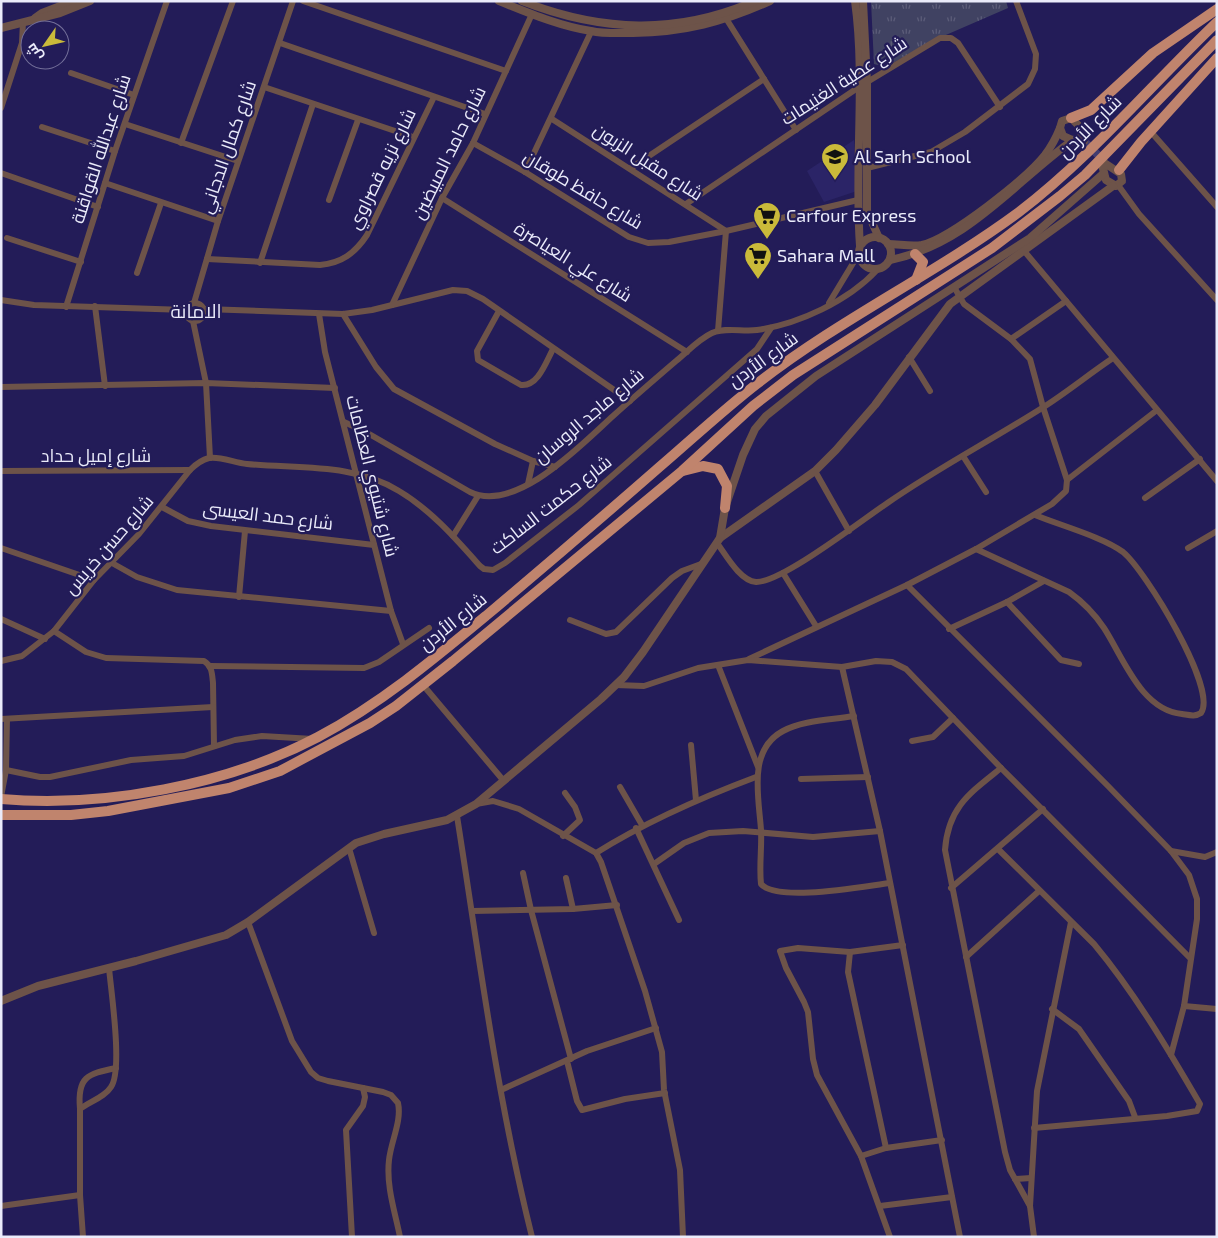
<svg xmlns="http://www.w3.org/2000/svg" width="1218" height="1238" font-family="'Exo 2',Cairo,sans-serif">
<defs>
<pattern id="grass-tufts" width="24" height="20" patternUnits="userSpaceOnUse" patternTransform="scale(1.25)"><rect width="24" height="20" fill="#404262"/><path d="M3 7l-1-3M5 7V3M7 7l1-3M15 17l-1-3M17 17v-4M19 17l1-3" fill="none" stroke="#5c5d79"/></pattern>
</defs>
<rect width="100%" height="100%" fill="#231c58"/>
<!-- built -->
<path fill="#2b2467" d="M854,140l3,51 -33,11 -17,-31z"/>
<!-- grass -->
<path fill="url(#grass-tufts)" d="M871,1h135l2,7 -76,33 -46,26 -12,-3z"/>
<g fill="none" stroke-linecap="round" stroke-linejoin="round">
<!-- tertiary-tunnel -->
<path stroke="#413b70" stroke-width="8" stroke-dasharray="8 4" stroke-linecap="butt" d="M1084,141l21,21"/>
<!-- minor -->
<g stroke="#6d5349" stroke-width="6">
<path d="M303,1l203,70"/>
<path d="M727,20l69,110"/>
<path d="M280,43l205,71"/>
<path d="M71,73l63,22"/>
<path d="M264,87l149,50"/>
<path d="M1,108l21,-65 1,-21"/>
<path d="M552,119l174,112"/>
<path d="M125,124l113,37"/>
<path d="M42,127l73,24"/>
<path d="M1151,132l66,75"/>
<path d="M181,143l52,-142"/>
<path d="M473,143l52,29 104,65 19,6 21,-1 57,-11 132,-31"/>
<path d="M631,168l133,-89"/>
<path d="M867,168l64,-16 34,-20 63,-48 7,-15 1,-15 -20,-53"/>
<path d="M525,172l66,-140"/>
<path d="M1,173l97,34"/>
<path d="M105,183l113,38"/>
<path d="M1118,185l21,29 78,86"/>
<path d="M442,198l245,154"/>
<path d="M329,200l29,-80"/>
<path d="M686,204l173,-117 81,-49h11l7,5 42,64"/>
<path d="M7,238l74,24"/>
<path d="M1025,252l192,229"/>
<path d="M207,259l113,6c22,-2 35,-12 47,-30l67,-138"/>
<path d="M260,263l53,-159"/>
<path d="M137,273l24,-70"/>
<path d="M1,300l33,5 152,5"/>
<circle cx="195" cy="312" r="9"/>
<path d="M194,303l24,-82 75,-220"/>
<path d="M829,303l29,-48"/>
<path d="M392,305l50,-107 31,-55 59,-129"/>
<path d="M95,306l10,80"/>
<path d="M66,307l49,-156 52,-150"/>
<path d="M204,309l139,5 29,-4 81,-20 14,1 16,8 147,102"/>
<path d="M499,311l-22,40 1,9 43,25c17,2 25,-23 32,-36"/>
<path d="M319,314l6,38 66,259 12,33"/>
<path d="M343,314l33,53 18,22 101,55 38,17 22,6"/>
<path d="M193,321l13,62 4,75"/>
<path d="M718,331l8,-100"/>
<path d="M1011,339l55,-38"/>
<path d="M909,357l21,34"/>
<path d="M1,387l205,-4 129,5"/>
<path d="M344,422l20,9 106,61c46,22 112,-48 143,-76 21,-19 42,-37 63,-55 11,-9 23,-22 36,-28 13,-6 31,-1 45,-3 42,-6 91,-29 120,-60"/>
<path d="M963,456l23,36"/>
<path d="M1,471l189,-1"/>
<path d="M815,471l34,60"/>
<path d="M1067,480l90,-70"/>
<path d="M528,484l5,-23"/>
<path d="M1145,498l55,-39"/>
<path d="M162,507l26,14 23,5 163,19"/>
<path d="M453,536l25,-40"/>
<path d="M717,543c9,12 23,38 39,39 25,1 106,-62 130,-78 50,-35 104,-63 156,-96 24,-15 47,-34 71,-50"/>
<path d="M1,548l93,32"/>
<path d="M1188,548l29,-17"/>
<path d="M976,549l93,43c14,10 25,21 35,36 19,29 37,82 78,86 7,1 13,3 19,-1 17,-24 -56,-143 -78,-161 -20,-15 -64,-27 -88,-37"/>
<path d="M112,563l25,14 40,13 214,21"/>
<path d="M783,573l33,53"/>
<path d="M907,585l201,201 63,65 18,24 8,24v20l-13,87 -13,49"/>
<path d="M239,597l6,-66"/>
<path d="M1007,602l54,58 18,4"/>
<path d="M1,619l44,20"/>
<path d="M570,620l36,14 10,-2 56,-54 10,-7 19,-7"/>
<path d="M949,629l58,-27 37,-21"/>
<path d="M54,631l32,21 20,6 98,3c8,5 8,12 9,22l1,63"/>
<path d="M749,659l158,-74 69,-36 76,-45 14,-13 1,-11 -24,-73 -13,-48 -19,-20 -47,-35 -10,-17"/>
<path d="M1,661l21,-5 32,-25 40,-51 45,-46 51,-64c5,-5 11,-10 19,-12 11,-2 26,5 38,6 50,5 108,-1 152,27 32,19 57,48 81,75l4,3 9,1 12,-7 74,-58 178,-156 14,-21"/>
<path d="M718,665l40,102"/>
<path d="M210,666l154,2 15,-6 50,-34"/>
<path d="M842,667l38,164 80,406"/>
<path d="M423,685l80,95"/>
<path d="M615,685l29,1 54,-18 50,-8 94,7 34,-6 16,1 14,7 95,99 189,190"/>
<path d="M854,716c-22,4 -51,4 -71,15 -36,19 -24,67 -22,99 1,18 -2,36 0,54 16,19 104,2 129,-1"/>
<path d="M1,719l212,-12"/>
<path d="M912,741l21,-4 20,-19"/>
<path d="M691,745l5,55"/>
<path d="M1001,768c-31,25 -53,39 -56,82l60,302 5,18 20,36"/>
<path d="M6,770l34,7h10l81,-17 53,-4 51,-16 27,-4 51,3"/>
<path d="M801,779l67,-2"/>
<path d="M620,787l22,38"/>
<path d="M1,797l5,-27 1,-51"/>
<path d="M476,804l17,-3 26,8 77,44 5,9 44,129 17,61 2,38 16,80 3,67"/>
<path d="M457,816c22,140 40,282 75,421"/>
<path d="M636,828l43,92"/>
<path d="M563,836l17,-16 -5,-13 -10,-14"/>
<path d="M349,848l25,85"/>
<path d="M998,849l96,95c40,48 74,105 106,160l-3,7 -30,5 -133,12"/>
<path d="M1171,851l34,6 12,-5"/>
<path d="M596,853c51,-32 104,-55 160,-76"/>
<path d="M654,864l30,-21 25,-10 34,-2 70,6 67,-6"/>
<path d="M523,873l8,37 40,149"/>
<path d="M566,878l7,31"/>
<path d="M951,888l92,-79"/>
<path d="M472,911l101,-2 44,-4"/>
<path d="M248,922l44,119 19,31 7,6 10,3 55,11 8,3 7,8c4,18 -7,38 -9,57 -3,26 6,52 11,77"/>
<path d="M850,952l-2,20 38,176"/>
<path d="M966,957l73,-66"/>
<path d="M1184,1006l33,3"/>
<path d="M1052,1009l27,20 50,72 6,16"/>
<path d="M567,1061l10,40 5,9 43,-11 40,-6"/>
<path d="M501,1090l86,-39 69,-23"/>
<path d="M80,1109c-3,-32 7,-35 36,-41"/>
<path d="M861,1156l25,-8 56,-8"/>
<path d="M1015,1179l16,-1"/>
<path d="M1,1206l79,-11"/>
<path d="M880,1206l72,-9"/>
<path d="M83,1237l-3,-42v-86c9,-7 25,-12 31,-22 12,-17 0,-96 -2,-119"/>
<path d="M352,1237l-6,-107 17,-24 2,-9 -2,-9"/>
<path d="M890,1237l-29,-81 -44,-81 -4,-16 -5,-47 -4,-10 -18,-34 -6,-17 18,-3 52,4 53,-7"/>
<path d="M1034,1237l-4,-31 7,-115 34,-169"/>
</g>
<!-- tertiary -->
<g stroke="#6d5349" stroke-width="8">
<path d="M499,1c30,12 60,25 92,30 13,3 28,2 42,2 51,-1 91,-11 137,-32"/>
<path d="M522,1c79,31 155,34 233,0"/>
<path d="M855,1c11,79 -1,165 5,245"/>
<path d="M863,1l4,81v129l12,27"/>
<path d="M35,18l7,-5 31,-12"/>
<path d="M1,28l59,-15 30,-12"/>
<path d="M1081,144l-18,-8 -3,-8 2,-7 9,-3 7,7 6,16"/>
<path d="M1102,165l4,15 10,6 6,-5 -1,-7 -15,-10"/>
<circle cx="875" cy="253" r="16"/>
<path d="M888,244c11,0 23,3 34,1 29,-7 104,-66 123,-90 6,-8 11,-17 15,-27"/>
<path d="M890,260c78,-16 122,-76 183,-120"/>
<path d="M720,538l95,-67 21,-21 39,-45 75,-101 163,-118"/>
<path d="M1,1001l37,-15 98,-25 90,-26 22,-13 108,-79 28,-9 63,-14 29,-16 125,-105 23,-22 19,-25 77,-114 5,-30 18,-53 12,-26 11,-13 50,-40 214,-138 74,-65"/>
</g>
<!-- trunk -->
<g stroke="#c0846d" stroke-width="10">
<path d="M1071,118l20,-8 62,-57 64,-44"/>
<path d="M1119,170l22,-28 76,-84"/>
<path d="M915,254l8,8 -7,18"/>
<path d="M683,471l20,-5 15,3 9,17 -2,22"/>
<path d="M1,799c103,9 226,-14 317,-62 62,-33 116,-78 169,-122 57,-48 113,-96 169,-145 34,-29 67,-60 102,-87 82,-64 177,-109 261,-171 73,-56 132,-127 198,-190"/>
<path d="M1,815h70l37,-4 121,-23 51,-17 90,-48 26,-17 57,-45 229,-190 71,-65 40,-31 199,-127 68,-52 25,-21 132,-135"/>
</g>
</g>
<!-- icons -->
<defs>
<symbol id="school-pin" viewBox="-11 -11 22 30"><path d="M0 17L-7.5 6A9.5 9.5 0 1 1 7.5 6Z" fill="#caba3a" stroke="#231c58"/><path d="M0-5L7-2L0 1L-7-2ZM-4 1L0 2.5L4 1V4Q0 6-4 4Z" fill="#111"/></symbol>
<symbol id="supermarket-pin" viewBox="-11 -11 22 30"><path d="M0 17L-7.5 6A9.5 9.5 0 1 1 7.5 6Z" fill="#caba3a" stroke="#231c58"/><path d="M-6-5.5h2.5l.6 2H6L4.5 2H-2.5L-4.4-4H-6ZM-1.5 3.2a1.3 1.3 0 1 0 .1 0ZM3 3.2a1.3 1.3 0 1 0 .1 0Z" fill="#111"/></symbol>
</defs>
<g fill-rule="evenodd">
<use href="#school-pin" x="819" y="141" width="32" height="43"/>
<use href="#supermarket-pin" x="751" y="200" width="32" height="43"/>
<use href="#supermarket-pin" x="742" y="240" width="32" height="43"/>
</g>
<g text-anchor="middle" stroke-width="4.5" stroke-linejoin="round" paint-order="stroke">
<!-- street labels -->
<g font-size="18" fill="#eaebfa" stroke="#231c58">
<text transform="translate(844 81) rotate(-33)" y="6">شارع عطية الغنيمات</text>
<text transform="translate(1090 127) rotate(-45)" y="6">شارع الأردن</text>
<text transform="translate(228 147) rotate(-71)" y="6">شارع كمال الدجاني</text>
<text transform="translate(101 149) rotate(-72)" y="6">شارع عبدالله القواقنة</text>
<text transform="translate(449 153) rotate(-64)" y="6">شارع حامد المبيضين</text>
<text transform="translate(648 162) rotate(33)" y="6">شارع مقبل الزبون</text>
<text transform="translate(382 169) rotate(-64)" y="6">شارع نزيه قصراوي</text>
<text transform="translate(583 190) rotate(31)" y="6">شارع حافظ طوقان</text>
<text transform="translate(573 262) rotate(32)" y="6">شارع علي العياصرة</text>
<text transform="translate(763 360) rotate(-36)" y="6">شارع الأردن</text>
<text transform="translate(589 416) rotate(-40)" y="6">شارع ماجد الروسان</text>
<text x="96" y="462">شارع إميل حداد</text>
<text transform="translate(372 476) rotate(76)" y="6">شارع شتيوي العظامات</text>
<text transform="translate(551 505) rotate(-38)" y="6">شارع حكمت الساكت</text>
<text transform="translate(268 516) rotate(7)" y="6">شارع حمد العيسى</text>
<text transform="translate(109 545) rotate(-49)" y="6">شارع حسن خريس</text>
<text transform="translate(453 622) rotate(-39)" y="6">شارع الأردن</text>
</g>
<!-- poi labels -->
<g font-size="18" fill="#eaebfa" stroke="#231c58" text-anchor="start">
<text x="854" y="163">Al Sarh School</text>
<text x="786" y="222">Carfour Express</text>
<text x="777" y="262">Sahara Mall</text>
</g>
<!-- neighbourhood labels -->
<g font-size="19" fill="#eaebfa" stroke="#231c58">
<text x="196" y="318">الامانة</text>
</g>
</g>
<!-- border -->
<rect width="1218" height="1238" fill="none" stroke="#eaebfa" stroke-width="5"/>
<!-- north arrow -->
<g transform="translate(45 45) rotate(236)"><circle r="24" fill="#231c58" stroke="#736f99"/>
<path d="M0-4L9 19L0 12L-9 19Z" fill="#caba3a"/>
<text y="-8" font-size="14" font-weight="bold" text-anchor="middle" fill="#eaebfa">ش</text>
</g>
</svg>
